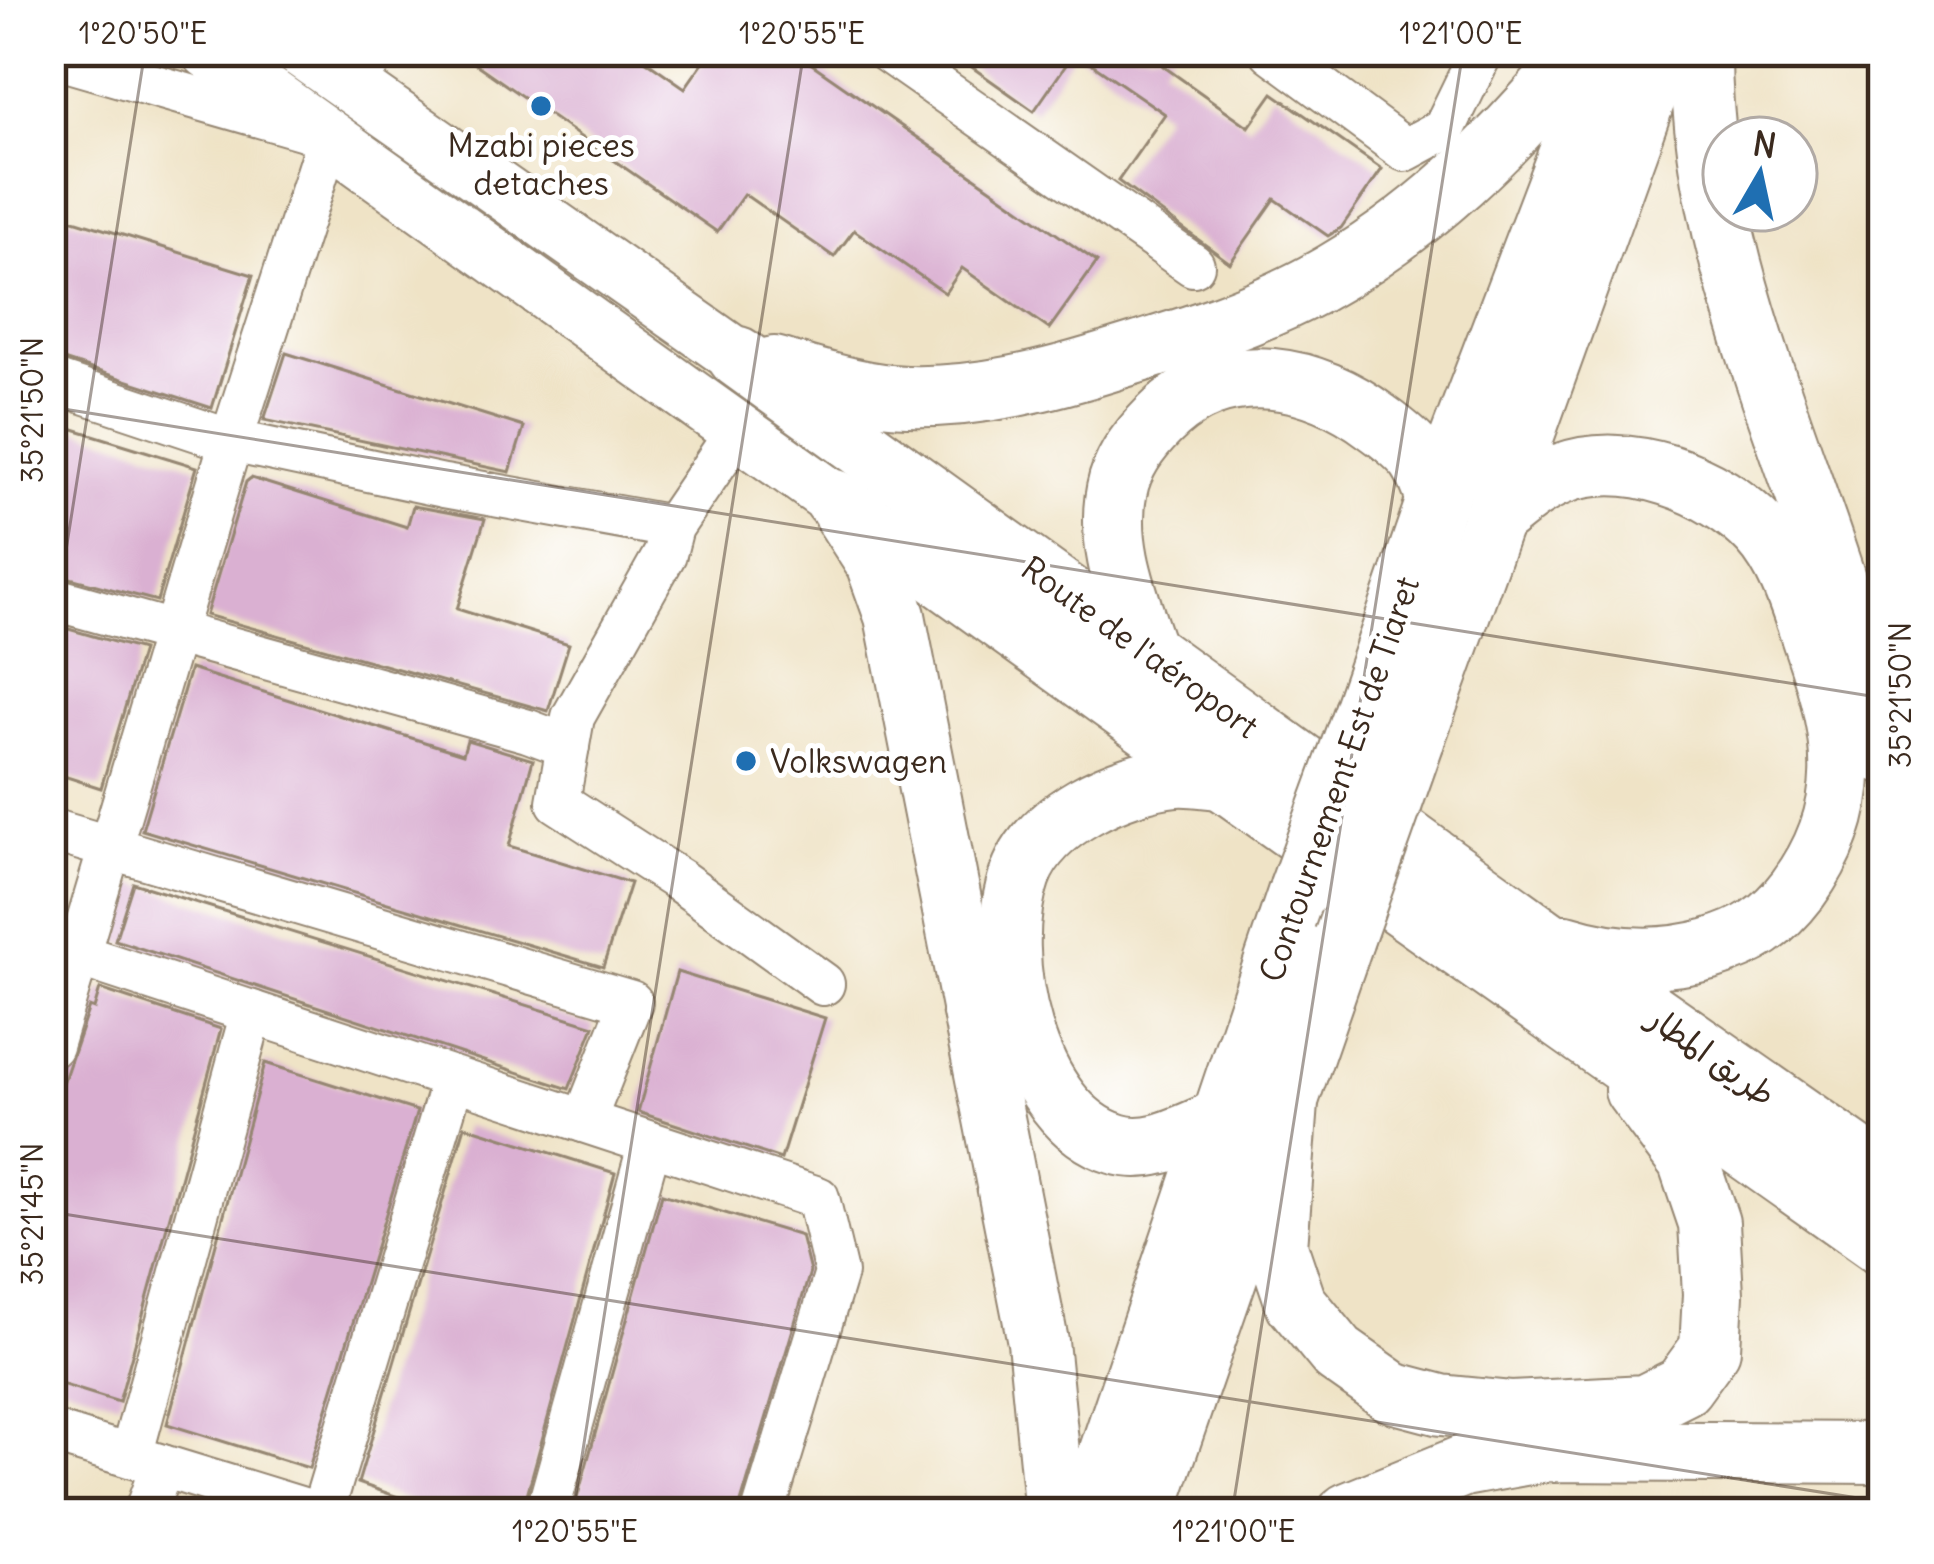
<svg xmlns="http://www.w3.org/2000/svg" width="1934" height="1564" font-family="Delius,'Playpen Sans Arabic',sans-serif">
<rect width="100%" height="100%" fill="#fff"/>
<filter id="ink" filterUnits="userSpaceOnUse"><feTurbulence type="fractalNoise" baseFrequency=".00833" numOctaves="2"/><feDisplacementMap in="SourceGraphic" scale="24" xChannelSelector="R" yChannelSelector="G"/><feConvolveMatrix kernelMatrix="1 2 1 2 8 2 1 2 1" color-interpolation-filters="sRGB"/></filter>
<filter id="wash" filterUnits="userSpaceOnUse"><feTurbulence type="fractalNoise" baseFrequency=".004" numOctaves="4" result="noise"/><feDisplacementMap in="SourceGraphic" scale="48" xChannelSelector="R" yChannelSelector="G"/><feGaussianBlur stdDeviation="2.7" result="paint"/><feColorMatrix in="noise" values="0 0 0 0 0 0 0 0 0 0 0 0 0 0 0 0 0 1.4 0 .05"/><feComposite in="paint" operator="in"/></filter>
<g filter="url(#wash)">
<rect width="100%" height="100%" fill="#efe3c6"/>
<g id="blocks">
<!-- building -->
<g fill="#dab0d2">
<path d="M457,51h175l53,37 26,-37h82l304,211 -48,67 -87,-61 -17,25 -91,-63 -20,27 -90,-63 -27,38z"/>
<path d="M949,51h224l-10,15 86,61 24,-34 109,76 -41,59 -13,8 -53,-37 -45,64 -112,-82 47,-67 -90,-62 -41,59z"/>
<path d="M51,213l202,62 -41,133 -161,-52z"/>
<path d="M286,353l238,74 -14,45 -246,-52z"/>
<path d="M51,422l146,45 -40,134 -106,-28z"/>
<path d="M251,478l156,49 6,-21 72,13 -28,90 112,35 -21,67 -342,-96 40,-133z"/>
<path d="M51,624l91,26 -41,138 -50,-16z"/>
<path d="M190,669l273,85 4,-14 66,20 -24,86 121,37 -27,84 -461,-137z"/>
<path d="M133,883l461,143 -25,63 -454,-149z"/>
<path d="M677,972l148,46 -44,141 -143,-47z"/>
<path d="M100,989l121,40 -102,373 -68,-21v-263l38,-111 5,2z"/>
<path d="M265,1063l152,48 -108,357 -142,-44z"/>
<path d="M465,1126l150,47 -93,340h-78l-86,-30z"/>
<path d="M662,1194l139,42 9,36 -72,241h-165z"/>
</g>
</g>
</g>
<g filter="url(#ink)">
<use href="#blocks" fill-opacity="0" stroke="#958672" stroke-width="3"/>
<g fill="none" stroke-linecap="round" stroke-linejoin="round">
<defs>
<g id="minor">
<path d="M887,51l306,214"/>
<path d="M1271,51l134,99 39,-21 38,-78"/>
<path d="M51,56l278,80 -98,305 -180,605"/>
<path d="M351,86l25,-35"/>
<path d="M51,381l180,60 213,45 228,41"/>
<path d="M738,430l-66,97 -7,27 -92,163 -15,85 121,78 144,104"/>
<path d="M51,598l477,133 40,15"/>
<path d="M51,830l580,172 -47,119"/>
<path d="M78,955l740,243 18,75 -73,240"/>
<path d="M51,1432l265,81"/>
<path d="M131,1456l121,-444"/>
<path d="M145,1513l17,-47"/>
<path d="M322,1513l131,-434"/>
<path d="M547,1513l103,-370"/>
</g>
<g id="major">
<path d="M208,51l627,449"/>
<path d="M302,51l436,306"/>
</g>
<g id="highway">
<path d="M1701,51c-1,178 75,350 130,516 20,61 43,123 52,186"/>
<path d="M738,357l804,580 341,238"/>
<path d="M774,367c42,12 88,28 133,29 73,2 144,-16 213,-38 66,-20 134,-41 195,-74 103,-56 193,-142 265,-233"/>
<path d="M835,500l387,279 661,467"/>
<path d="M845,515l31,48 19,53 143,726 17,171"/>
<path d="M1493,519c22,-17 41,-35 68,-45 66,-25 155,9 200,58 28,30 41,77 54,115 31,90 42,162 -17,242 -26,34 -48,48 -88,60 -48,13 -97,11 -144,-4"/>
<path d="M1146,651c-18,-53 -43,-113 -27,-170 8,-26 28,-50 48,-68 62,-56 148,-38 210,9 14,10 30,22 41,36 9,13 14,27 19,42"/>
<path d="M1364,712l73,-212 171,-449"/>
<path d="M1414,740l248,-689"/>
<path d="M1289,1090l-12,157 19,56 42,51 54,38 49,13 71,7 133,-7 38,-19 27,-37 3,-55 -4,-71 -21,-62 -53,-71"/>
<path d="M1220,1120c-33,13 -68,35 -104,24 -92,-28 -125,-189 -96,-269 21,-57 100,-93 156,-99 15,-1 31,2 46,3"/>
<path d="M1089,1513l210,-623"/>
<path d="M1145,1513l199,-575"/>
<path d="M1348,1513l115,-47 83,-15 337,2"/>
</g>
</defs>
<!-- minor casing -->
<use href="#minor" stroke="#958672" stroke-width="46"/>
<!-- major casing -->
<use href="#major" stroke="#958672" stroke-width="58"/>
<!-- highway casing -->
<use href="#highway" stroke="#958672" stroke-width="64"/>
<!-- minor -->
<use href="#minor" stroke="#fff" stroke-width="42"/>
<!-- major -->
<use href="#major" stroke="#fff" stroke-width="54"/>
<!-- highway -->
<use href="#highway" stroke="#fff" stroke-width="60"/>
<defs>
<g id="highway-bridge">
<path d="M1299,890l65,-178"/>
<path d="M1344,938l70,-198"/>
</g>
</defs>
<!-- highway-bridge casing -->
<use href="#highway-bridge" stroke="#958672" stroke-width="64" stroke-linecap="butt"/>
<!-- highway-bridge -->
<use href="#highway-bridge" stroke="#fff" stroke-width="60"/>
</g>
</g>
<!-- ticks -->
<path fill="none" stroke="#3b2a1e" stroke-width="3" stroke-opacity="0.45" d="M51,407l1832,291M51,645l94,-594M51,1212l1832,290M573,1513l231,-1462M1232,1513l231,-1462"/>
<!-- markers -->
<g fill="#1f6fb2" stroke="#fff" stroke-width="4.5">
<circle cx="541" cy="106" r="12"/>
<circle cx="746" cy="761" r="12"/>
</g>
<g text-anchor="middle" stroke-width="10" stroke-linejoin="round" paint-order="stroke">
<!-- poi labels -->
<g font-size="33" fill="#3b2a1e" stroke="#fff">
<text x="541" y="157">Mzabi pieces<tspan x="541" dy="38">detaches</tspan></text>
<text x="770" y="773" text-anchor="start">Volkswagen</text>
</g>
<!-- street labels -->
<g font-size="33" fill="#3b2a1e" stroke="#fff">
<text transform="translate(1140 647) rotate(36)" y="12">Route de l'aéroport</text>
<text transform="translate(1339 779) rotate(-71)" y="12">Contournement Est de Tiaret</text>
<text transform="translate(1712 1056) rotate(35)" y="12">طريق المطار</text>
</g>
</g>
<!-- margin -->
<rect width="1934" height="1564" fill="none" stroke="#fff" stroke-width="132"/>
<!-- north arrow -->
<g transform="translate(1760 174) rotate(9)"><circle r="57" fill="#ffffff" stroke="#b1aaa5" stroke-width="3"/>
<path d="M0-9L21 45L0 30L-21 45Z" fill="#1f6fb2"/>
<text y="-18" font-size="33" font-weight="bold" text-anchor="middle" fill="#3b2a1e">N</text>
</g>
<rect x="66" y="66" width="1802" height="1432" fill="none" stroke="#3b2a1e" stroke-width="4.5"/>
<g font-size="30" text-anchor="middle" fill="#3b2a1e">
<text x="143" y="44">1°20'50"E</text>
<text x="802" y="44">1°20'55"E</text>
<text x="1461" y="44">1°21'00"E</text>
<text transform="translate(33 410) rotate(-90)" y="10">35°21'50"N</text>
<text transform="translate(1901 695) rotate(-90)" y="10">35°21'50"N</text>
<text transform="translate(33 1214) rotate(-90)" y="10">35°21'45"N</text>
<text x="575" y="1542">1°20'55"E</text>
<text x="1234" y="1542">1°21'00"E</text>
</g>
</svg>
